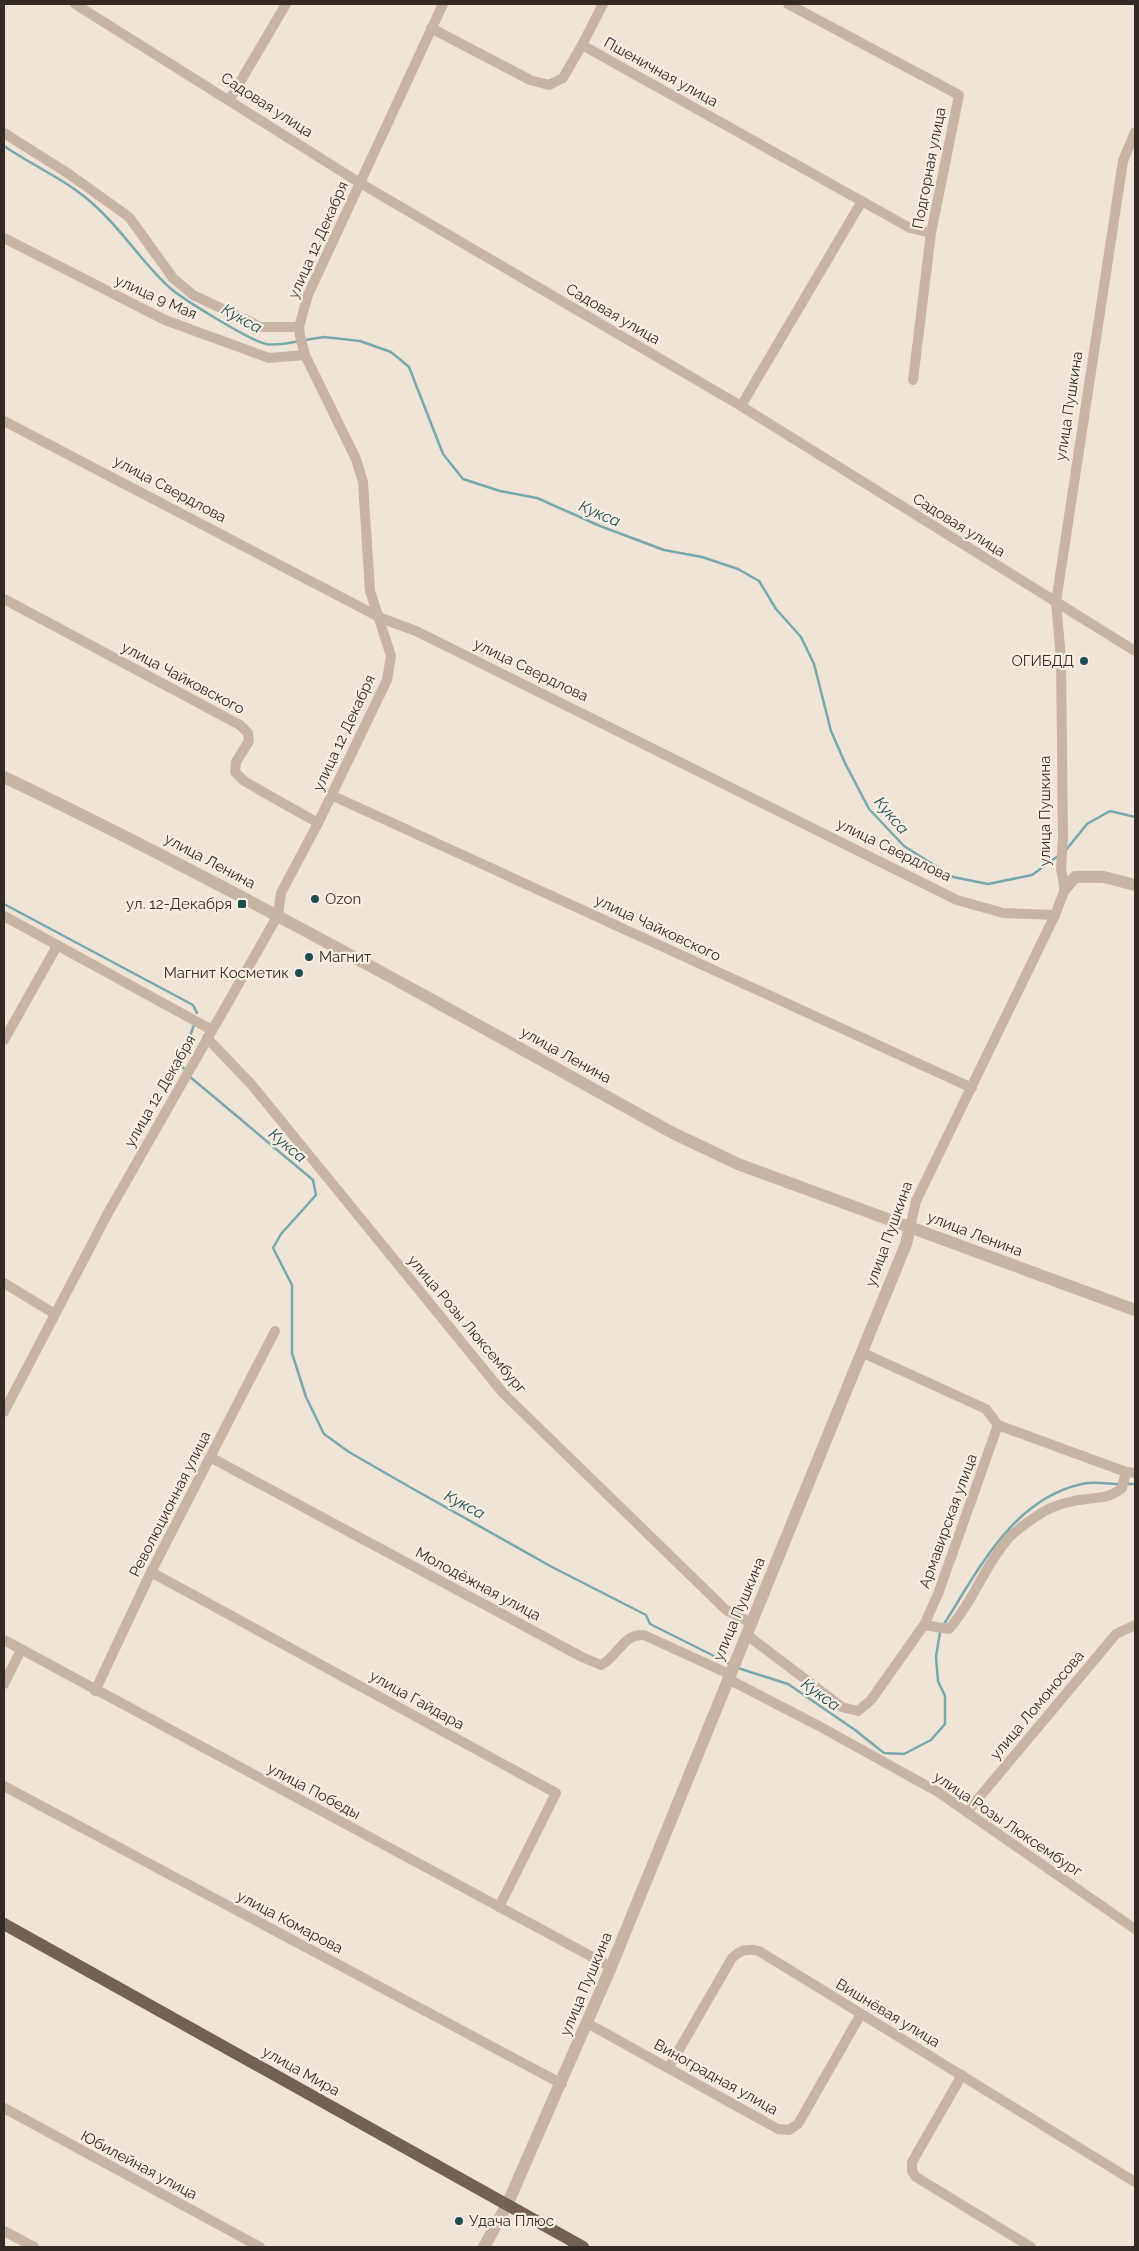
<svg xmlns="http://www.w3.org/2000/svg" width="1139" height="2251" font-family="Raleway,sans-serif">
<rect width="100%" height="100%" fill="#f0e4d7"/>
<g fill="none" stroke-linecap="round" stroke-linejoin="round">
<!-- stream -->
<g stroke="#77a9ac" stroke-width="2.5">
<path d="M4,146c29,20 63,34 89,58 29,25 49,59 77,84 14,12 79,52 96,56 9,2 24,-1 34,-3"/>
<path d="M305,340l19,-3 36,4 31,11 18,15 34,87 20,25 37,12 37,7 63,28 64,24 38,7 36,12 21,12 17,28 25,28 13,27 17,67 14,32 24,46 35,37 49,31 35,7 44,-9 26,-19"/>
<path d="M1066,850l21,-26 23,-13 25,6"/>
<path d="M4,904l189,101 4,8"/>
<path d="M186,1071l-6,-7 14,-39"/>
<path d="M189,1076l124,104 3,15 -35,39 -8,14 19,37v68l14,44 18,37 25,18 59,34 144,81 94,48 4,9 80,40"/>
<path d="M1126,1484h9"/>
<path d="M944,1624c35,-55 69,-125 138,-140 12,-3 27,0 38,0"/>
<path d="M738,1668l50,16 67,46 29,23 20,1 27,-14 14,-16v-28l-7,-15 -2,-24 4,-25"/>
</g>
<!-- minor -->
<g stroke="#c7b4a4" stroke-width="10">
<path d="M75,4l285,179 381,223 394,245"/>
<path d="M788,4l171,91 -28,138 -18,147"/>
<path d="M431,28l99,52 19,5 14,-7 19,-33 328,183 21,5"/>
<path d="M582,45l21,-41"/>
<path d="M230,99l56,-95"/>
<path d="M4,133l65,41 60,43 44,61 20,17 68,32h38"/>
<path d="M4,238l161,82 104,38 36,-3"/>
<path d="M741,406l121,-205"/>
<path d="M4,421l377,197 35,13 541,269 46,13 52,2"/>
<path d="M4,599l236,126 8,8 1,8 -13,21 -1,10 9,9 74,42"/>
<path d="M331,795l641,293"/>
<path d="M4,916l208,114"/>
<path d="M207,1038l44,46 252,309 223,217 25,13"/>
<path d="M4,1040l53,-94"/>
<path d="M910,1227l6,-26 139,-286 10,-26 -4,-20 2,-31 -2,-179 -5,-57 67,-441 12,-29"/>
<path d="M4,1283l51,31"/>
<path d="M861,1352l125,57 12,16 128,47 9,1"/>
<path d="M4,1412l104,-199 170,-298 3,-22 37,-70 69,-143 4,-24 -21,-65 -7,-109 -7,-23 -51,-104 -5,-19 -1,-9 9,-32 135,-291"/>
<path d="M210,1457l372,200 19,8c17,-8 22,-32 43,-30l85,39"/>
<path d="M151,1572l405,221 -57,114"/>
<path d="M924,1625l25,4c24,-27 35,-62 58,-89 9,-11 24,-20 36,-28 12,-7 30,-12 44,-13 15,-2 23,-1 35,-11l4,-16"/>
<path d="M747,1635l95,72 16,4 13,-11 53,-75 14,-31 60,-169"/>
<path d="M4,1640l607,327"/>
<path d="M728,1679l91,47 119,66 197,137"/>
<path d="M4,1684l17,-34"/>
<path d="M95,1691l56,-119 124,-241"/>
<path d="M4,1786l558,298"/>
<path d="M967,1812l149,-178 19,-9"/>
<path d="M587,2023l191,106 11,1 9,-6 63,-110"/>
<path d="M669,2067l63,-109c9,-8 15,-10 27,-7l376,231"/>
<path d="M962,2075l-50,87v9l4,6 115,70"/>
<path d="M4,2108l256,139"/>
<path d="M4,2231l30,16"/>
</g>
<!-- tertiary -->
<g stroke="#c7b4a4" stroke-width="12">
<path d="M4,777c228,109 448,234 669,356l65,31 397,146"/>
<path d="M1065,889l10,-12h29l31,8"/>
<path d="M484,2247l23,-42 104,-238 295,-723 4,-17"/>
</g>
<!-- primary -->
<path stroke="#746156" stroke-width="12" d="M4,1924l579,323"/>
</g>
<!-- markers -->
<g fill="#1c4f52" stroke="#f8eee3" stroke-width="2">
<circle cx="1084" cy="661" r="5"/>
<circle cx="315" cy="899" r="5"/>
<rect x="237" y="899" width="10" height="10" rx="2.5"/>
<circle cx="309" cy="957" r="5"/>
<circle cx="299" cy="973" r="5"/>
<circle cx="459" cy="2221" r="5"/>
</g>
<g text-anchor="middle" stroke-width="4.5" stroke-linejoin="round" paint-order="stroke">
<!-- street labels -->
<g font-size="15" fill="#332a25" stroke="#f8eee3">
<text transform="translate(661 72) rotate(29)" y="5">Пшеничная улица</text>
<text transform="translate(267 105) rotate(33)" y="5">Садовая улица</text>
<text transform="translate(929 168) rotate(-79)" y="5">Подгорная улица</text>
<text transform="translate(318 240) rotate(-66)" y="5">улица 12 Декабря</text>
<text transform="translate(156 297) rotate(24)" y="5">улица 9 Мая</text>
<text transform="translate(613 314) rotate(30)" y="5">Садовая улица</text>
<text transform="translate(1069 406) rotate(-81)" y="5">улица Пушкина</text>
<text transform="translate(170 489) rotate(28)" y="5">улица Свердлова</text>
<text transform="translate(959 525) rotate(32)" y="5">Садовая улица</text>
<text transform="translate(531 670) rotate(26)" y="5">улица Свердлова</text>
<text transform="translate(183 678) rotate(28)" y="5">улица Чайковского</text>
<text transform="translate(344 733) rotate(-65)" y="5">улица 12 Декабря</text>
<text transform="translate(1045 811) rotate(-90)" y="5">улица Пушкина</text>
<text transform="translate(894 850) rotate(26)" y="5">улица Свердлова</text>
<text transform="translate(210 861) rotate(28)" y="5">улица Ленина</text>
<text transform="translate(658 928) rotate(25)" y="5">улица Чайковского</text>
<text transform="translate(566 1055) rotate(29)" y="5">улица Ленина</text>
<text transform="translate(160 1091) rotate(-60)" y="5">улица 12 Декабря</text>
<text transform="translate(889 1234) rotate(-70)" y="5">улица Пушкина</text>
<text transform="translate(975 1234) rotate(21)" y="5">улица Ленина</text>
<text transform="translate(467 1324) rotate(50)" y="5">улица Розы Люксембург</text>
<text transform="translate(170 1504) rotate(-63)" y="5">Революционная улица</text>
<text transform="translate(948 1521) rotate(-70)" y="5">Армавирская улица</text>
<text transform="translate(478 1584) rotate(28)" y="5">Молодёжная улица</text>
<text transform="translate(739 1609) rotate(-67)" y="5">улица Пушкина</text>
<text transform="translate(417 1700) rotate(29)" y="5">улица Гайдара</text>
<text transform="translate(1037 1705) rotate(-50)" y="5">улица Ломоносова</text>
<text transform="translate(314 1791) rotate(28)" y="5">улица Победы</text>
<text transform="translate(1008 1824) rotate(34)" y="5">улица Розы Люксембург</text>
<text transform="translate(290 1922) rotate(28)" y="5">улица Комарова</text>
<text transform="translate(586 1984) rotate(-67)" y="5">улица Пушкина</text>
<text transform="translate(888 2013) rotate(31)" y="5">Вишнёвая улица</text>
<text transform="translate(301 2071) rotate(29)" y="5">улица Мира</text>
<text transform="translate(716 2077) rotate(29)" y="5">Виноградная улица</text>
<text transform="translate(139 2165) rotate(28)" y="5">Юбилейная улица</text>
</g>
<!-- poi labels -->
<g font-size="15" fill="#332a25" stroke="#f8eee3" text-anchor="end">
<text x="1074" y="666">ОГИБДД</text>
<text x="325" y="904" text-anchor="start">Ozon</text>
<text x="232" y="909">ул. 12-Декабря</text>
<text x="319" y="962" text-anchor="start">Магнит</text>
<text x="289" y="978">Магнит Косметик</text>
<text x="469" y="2226" text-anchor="start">Удача Плюс</text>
</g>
<!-- water labels -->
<g font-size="16" font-style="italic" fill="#1c4f52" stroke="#f8eee3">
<text transform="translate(242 318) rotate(29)" y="6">Кукса</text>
<text transform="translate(600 513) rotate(23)" y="6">Кукса</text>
<text transform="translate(892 815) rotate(50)" y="6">Кукса</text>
<text transform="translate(288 1145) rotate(40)" y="6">Кукса</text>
<text transform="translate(465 1504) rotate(28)" y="6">Кукса</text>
<text transform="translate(821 1694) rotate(36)" y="6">Кукса</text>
</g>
</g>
<!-- border -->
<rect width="1139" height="2251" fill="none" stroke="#332a25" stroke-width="10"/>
</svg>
